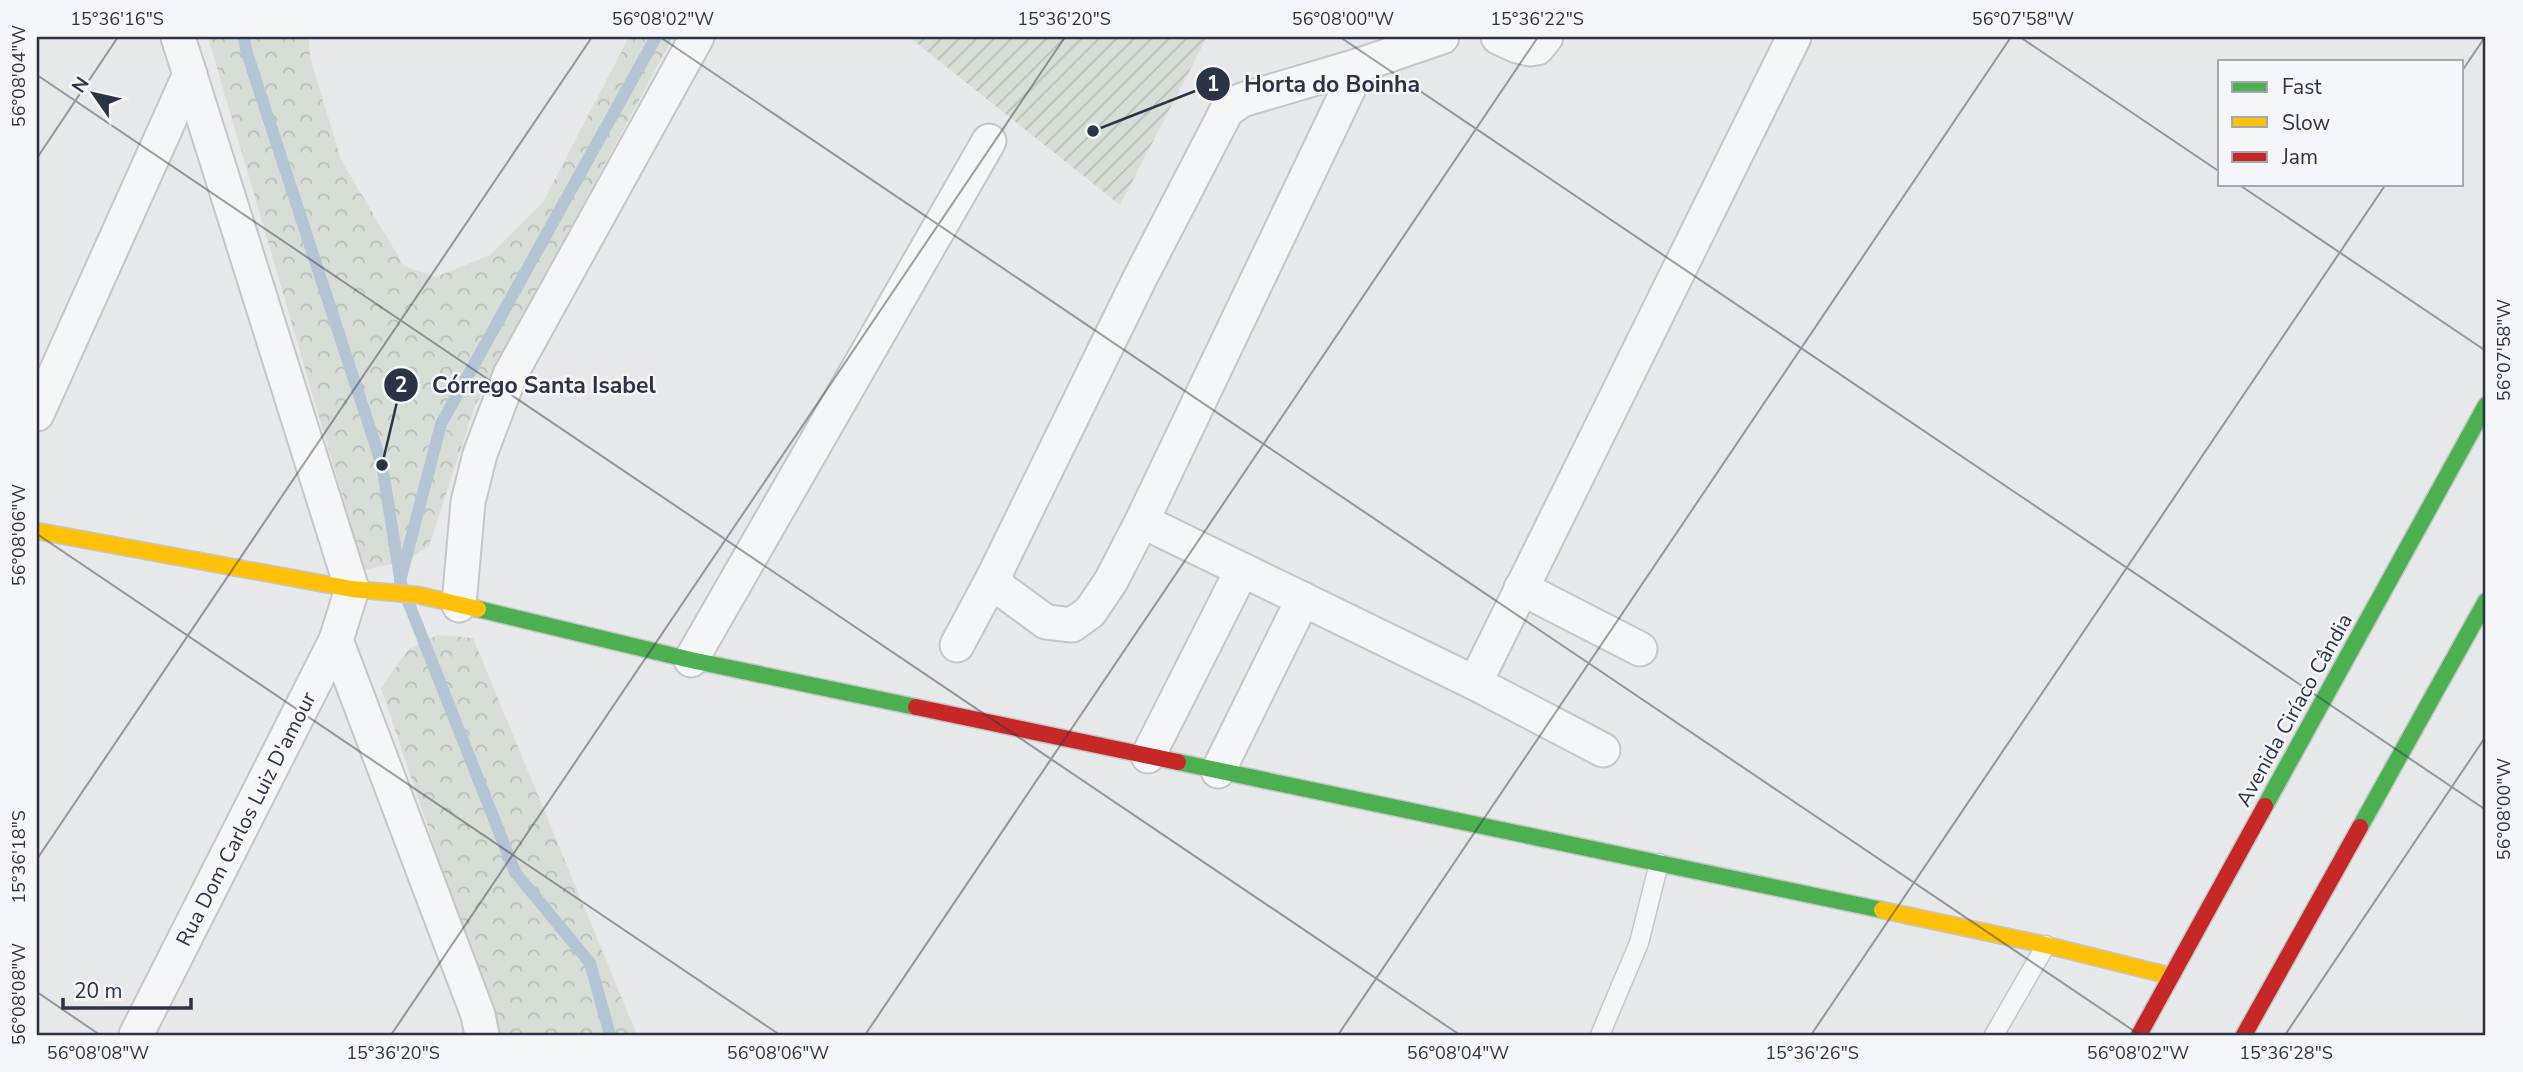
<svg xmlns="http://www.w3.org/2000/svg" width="2523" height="1072" font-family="'Nunito Sans',sans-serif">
<defs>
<pattern id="forest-crowns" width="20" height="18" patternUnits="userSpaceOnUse" patternTransform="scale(1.75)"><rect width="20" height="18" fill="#d6ded6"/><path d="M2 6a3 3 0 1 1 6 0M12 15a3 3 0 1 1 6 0" fill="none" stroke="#b8bfb9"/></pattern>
<pattern id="garden-furrows" width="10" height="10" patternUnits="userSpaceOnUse" patternTransform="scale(1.75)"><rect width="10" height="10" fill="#d6ded6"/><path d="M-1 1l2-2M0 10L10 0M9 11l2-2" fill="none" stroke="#b8bfb9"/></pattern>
</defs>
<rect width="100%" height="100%" fill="#e6e8ea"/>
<!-- forest -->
<g fill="url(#forest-crowns)">
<path d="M208,37h101l1,20 31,103 63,106 32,11 54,-22 53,-53 86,-165h44l-198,369 -46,140 -23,15 -42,9z"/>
<path d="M437,635l36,3 164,397h-139l-117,-347 28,-39z"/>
</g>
<!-- garden -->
<path fill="url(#garden-furrows)" d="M909,37h298l-87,168z"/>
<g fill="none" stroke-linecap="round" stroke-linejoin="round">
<!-- stream -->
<g stroke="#b4c4d5" stroke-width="12">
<path d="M244,37l2,13 136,415 18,112"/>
<path d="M610,1035l-20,-72 -75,-91 -115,-291 41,-157 215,-387"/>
</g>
<defs>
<g id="lane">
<path d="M1600,1035l39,-92 20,-80"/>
<path d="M1994,1035l52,-90"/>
</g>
<g id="street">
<path d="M178,37l174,552 -16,51 142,375 4,20"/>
<path d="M1442,37l-82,28 -118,35 -15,10 -87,168 -146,298 7,13 45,33 26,3 18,-13 21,-31 31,-60 333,162 128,67"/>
<path d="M1498,37l19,9 13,3 7,-1 9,-11"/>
<path d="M37,414l153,-340"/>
<path d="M1142,521l218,-456"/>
<path d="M1521,588l119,61"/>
<path d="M459,605l9,-103 12,-48 30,-79 187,-338"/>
<path d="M957,645l37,-69"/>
<path d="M691,660l298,-519"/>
<path d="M1475,683l319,-646"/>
<path d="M1148,756l94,-186"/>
<path d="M1218,771l85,-172"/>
<path d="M136,1035l200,-395"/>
</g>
<g id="fast">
<path d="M478,609l213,51 225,47"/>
<path d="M1178,762l704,148"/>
<path d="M2265,806l221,-401"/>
<path d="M2360,827l126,-226"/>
</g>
<g id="slow">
<path d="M37,531l315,58 66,6 60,14"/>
<path d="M1882,910l164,35 125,31"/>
</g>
<g id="jam">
<path d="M916,707l262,55"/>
<path d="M2139,1035l126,-229"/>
<path d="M2244,1035l116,-208"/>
</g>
</defs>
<!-- lane casing -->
<use href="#lane" stroke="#c4c6c8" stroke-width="21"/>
<!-- street casing -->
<use href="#street" stroke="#c4c6c8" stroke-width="37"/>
<!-- fast casing -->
<use href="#fast" stroke="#c4c6c8" stroke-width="19"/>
<!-- slow casing -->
<use href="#slow" stroke="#c4c6c8" stroke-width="19"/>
<!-- jam casing -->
<use href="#jam" stroke="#c4c6c8" stroke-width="19"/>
<!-- lane -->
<use href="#lane" stroke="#f5f6f7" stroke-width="18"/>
<!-- street -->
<use href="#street" stroke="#f5f6f7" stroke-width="33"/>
<!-- fast -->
<use href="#fast" stroke="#4caf50" stroke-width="16"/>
<!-- slow -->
<use href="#slow" stroke="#ffc107" stroke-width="16"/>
<!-- jam -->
<use href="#jam" stroke="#c62828" stroke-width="16"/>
</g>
<!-- ticks -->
<path fill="none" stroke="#2b3445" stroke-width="2" stroke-opacity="0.45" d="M660,37l1480,998M1340,37l1146,773M2020,37l200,135M2462,71l23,-34M37,75l1423,960M37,158l81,-121M2238,184l248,167M37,534l743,501M37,859l555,-822M37,992l63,43M391,1035l674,-998M865,1035l673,-998M1338,1035l673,-998M1811,1035l575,-851M2285,1035l201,-299"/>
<g text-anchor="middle" stroke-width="5" stroke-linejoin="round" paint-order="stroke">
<!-- street labels -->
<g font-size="21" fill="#2b3445" stroke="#f4f6f9">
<text transform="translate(2294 710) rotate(-61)" y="7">Avenida Ciríaco Cândia</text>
<text transform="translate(246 819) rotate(-63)" y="7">Rua Dom Carlos Luiz D'amour</text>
</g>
</g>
<!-- callouts -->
<path fill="none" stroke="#2b3445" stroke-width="2.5" d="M1093 131L1213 84M382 465L401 385"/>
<g fill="#2b3445" stroke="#f4f6f9" stroke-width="2.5">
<circle cx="1093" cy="131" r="7"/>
<circle cx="382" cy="465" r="7"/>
<circle cx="1213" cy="84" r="18"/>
<circle cx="401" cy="385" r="18"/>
</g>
<g font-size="21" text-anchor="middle" font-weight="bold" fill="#fff">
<text x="1213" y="91">1</text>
<text x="401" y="392">2</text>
</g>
<g font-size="23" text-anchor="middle" font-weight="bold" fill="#2b3445" stroke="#f4f6f9" stroke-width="5" stroke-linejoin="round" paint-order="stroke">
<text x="1332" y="92">Horta do Boinha</text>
<text x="544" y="393">Córrego Santa Isabel</text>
</g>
<!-- border -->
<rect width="2523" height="1072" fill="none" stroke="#f4f6f9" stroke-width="77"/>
<!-- legend -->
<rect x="2218" y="60" width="245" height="126" fill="#f4f6f9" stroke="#a4a8b1" stroke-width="2"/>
<rect x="2232" y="82" width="35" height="10" fill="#4caf50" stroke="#a4a8b1" stroke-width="2"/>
<text x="2282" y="94" font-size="21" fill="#2b3445">Fast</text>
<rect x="2232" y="117" width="35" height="10" fill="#ffc107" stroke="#a4a8b1" stroke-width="2"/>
<text x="2282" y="130" font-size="21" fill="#2b3445">Slow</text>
<rect x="2232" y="152" width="35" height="10" fill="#c62828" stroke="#a4a8b1" stroke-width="2"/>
<text x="2282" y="164" font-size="21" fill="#2b3445">Jam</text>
<!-- north arrow -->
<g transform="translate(94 94) rotate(304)" stroke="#f4f6f9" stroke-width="5" paint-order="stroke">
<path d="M0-5L12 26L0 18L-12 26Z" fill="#2b3445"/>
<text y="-10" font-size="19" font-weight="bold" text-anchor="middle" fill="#2b3445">N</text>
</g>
<!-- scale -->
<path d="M63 998v10h128v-10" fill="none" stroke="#2b3445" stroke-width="3.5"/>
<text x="74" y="998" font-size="21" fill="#2b3445" stroke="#f4f6f9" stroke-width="5" paint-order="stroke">20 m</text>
<rect x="38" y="38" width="2446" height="996" fill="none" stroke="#2b3445" stroke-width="2.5"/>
<g font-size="18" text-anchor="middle" fill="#2b3445">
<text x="117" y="25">15°36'16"S</text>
<text x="663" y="25">56°08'02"W</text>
<text x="1064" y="25">15°36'20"S</text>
<text x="1343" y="25">56°08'00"W</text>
<text x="1537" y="25">15°36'22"S</text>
<text x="2023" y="25">56°07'58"W</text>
<text transform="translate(19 76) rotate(-90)" y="6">56°08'04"W</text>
<text transform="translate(2504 350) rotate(-90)" y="6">56°07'58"W</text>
<text transform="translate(19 535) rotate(-90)" y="6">56°08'06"W</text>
<text transform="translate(2504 809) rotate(-90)" y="6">56°08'00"W</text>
<text transform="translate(19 857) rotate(-90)" y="6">15°36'18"S</text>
<text transform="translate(19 994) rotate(-90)" y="6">56°08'08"W</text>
<text x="98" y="1059">56°08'08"W</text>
<text x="393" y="1059">15°36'20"S</text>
<text x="778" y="1059">56°08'06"W</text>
<text x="1458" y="1059">56°08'04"W</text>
<text x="1812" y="1059">15°36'26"S</text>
<text x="2138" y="1059">56°08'02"W</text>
<text x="2286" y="1059">15°36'28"S</text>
</g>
</svg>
